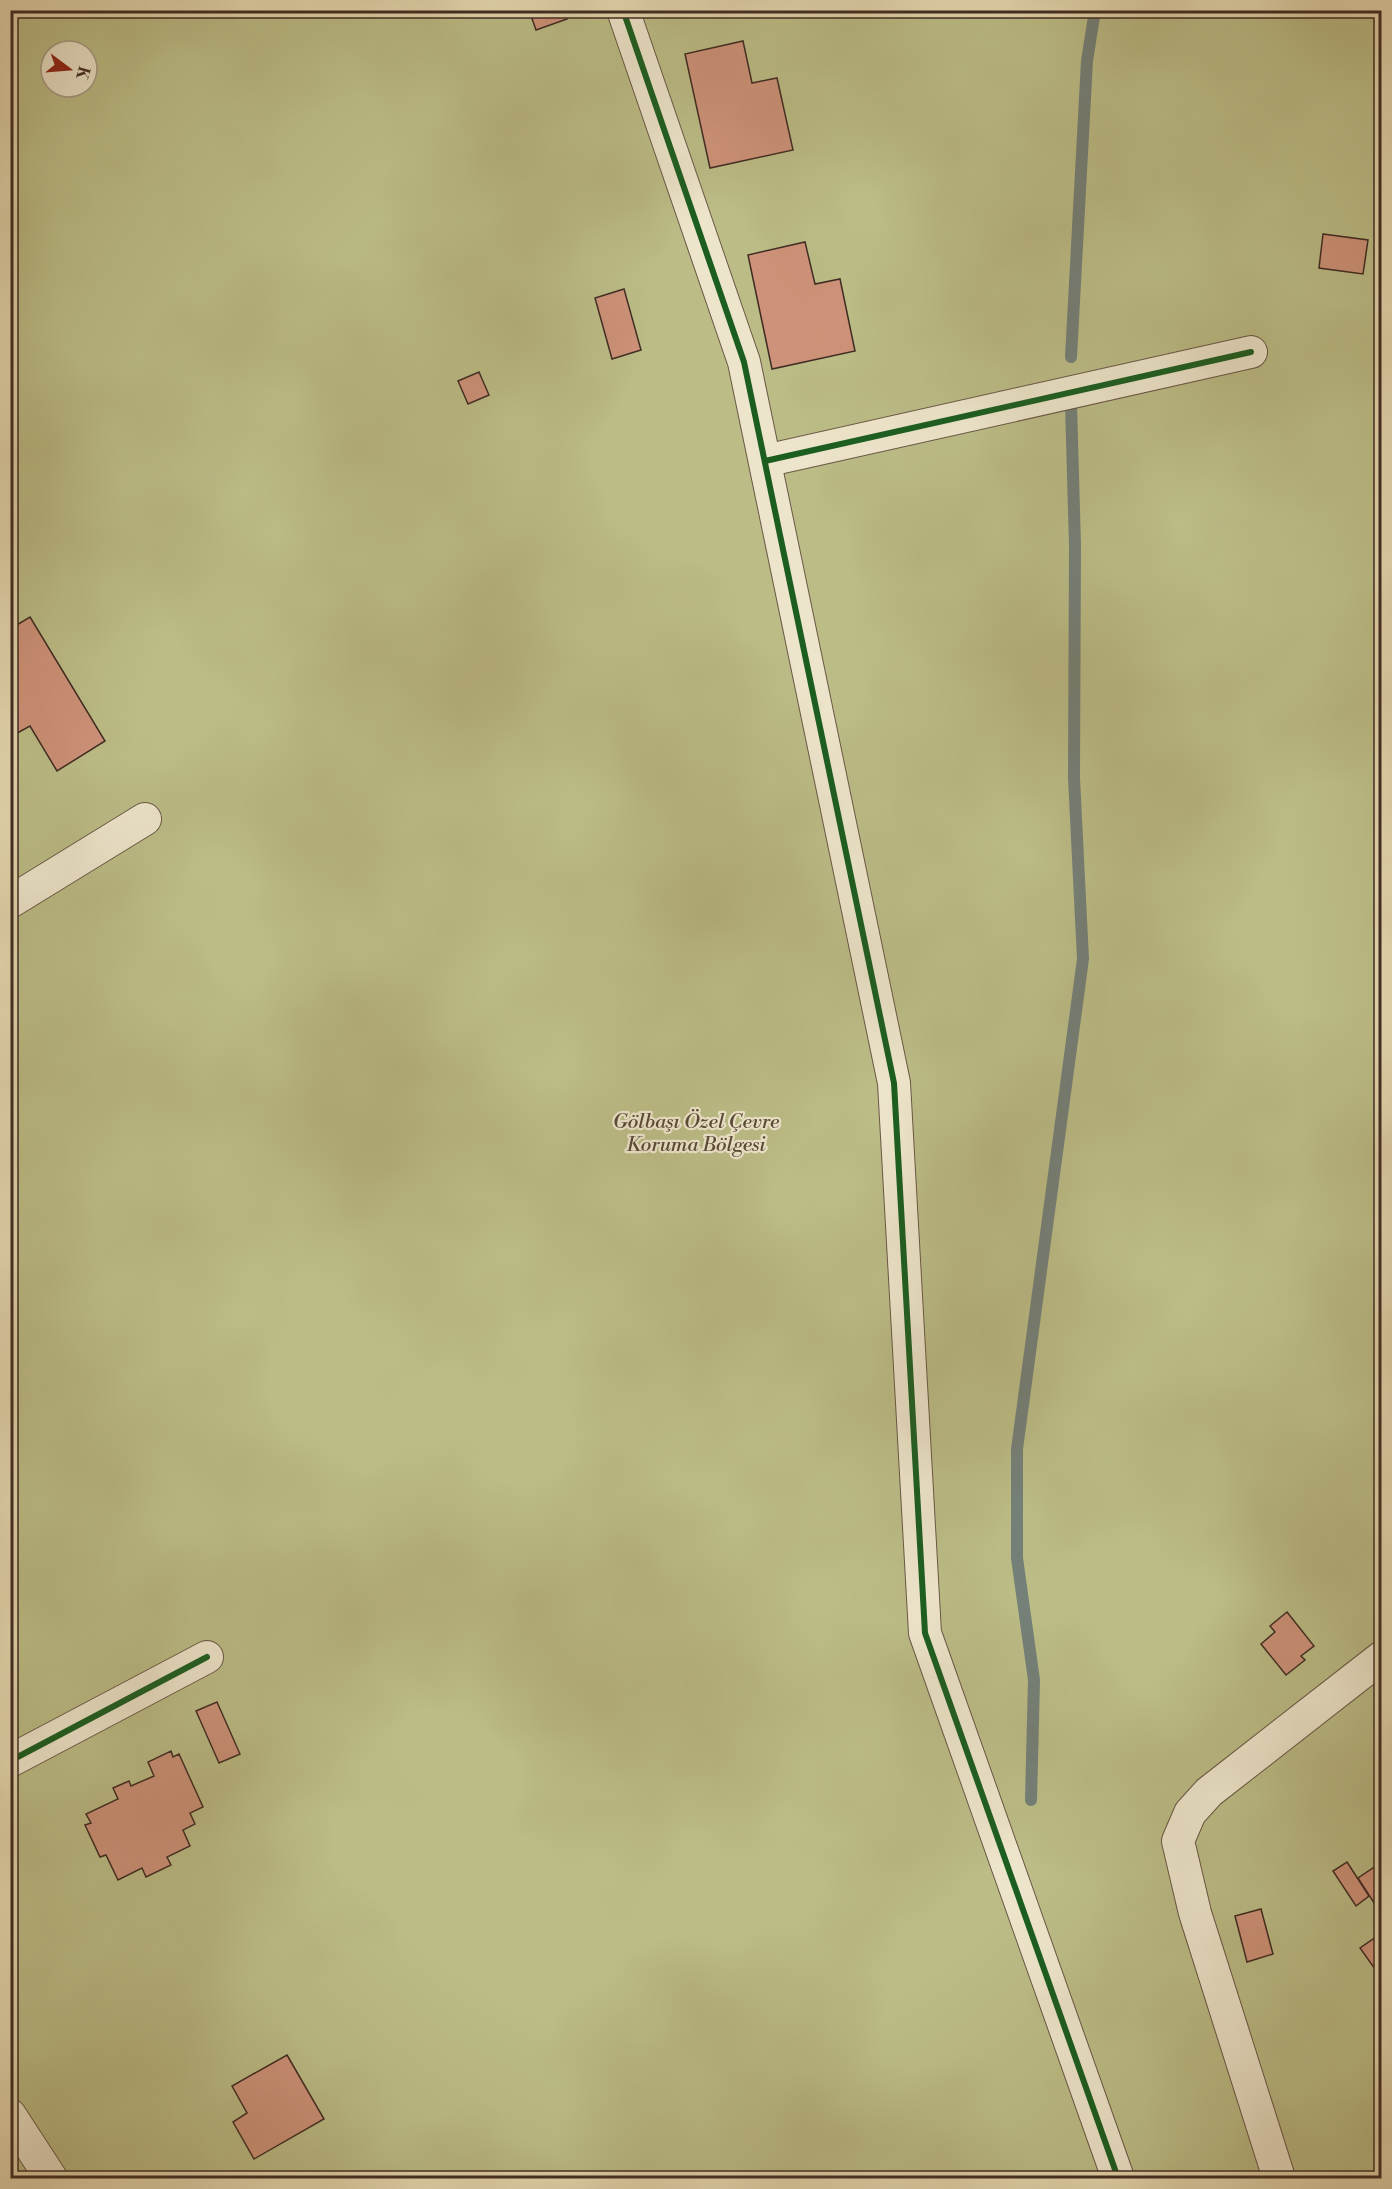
<svg xmlns="http://www.w3.org/2000/svg" width="1392" height="2189" font-family="'Libre Bodoni',serif">
<rect width="100%" height="100%" fill="#e4d7af"/>
<filter id="stains"><feTurbulence type="fractalNoise" baseFrequency=".00333" numOctaves="4"/><feColorMatrix values="0 0 0 0 .2 0 0 0 0 .09 0 0 0 0 .02 0 0 0 .5 -.17"/></filter>
<radialGradient id="worn" r=".72"><stop offset=".6" stop-color="#630" stop-opacity="0"/><stop offset="1" stop-color="#630" stop-opacity=".3"/></radialGradient>
<!-- green -->
<path fill="#bbbc86" stroke="#7e7454" stroke-width="1.5" fill-rule="evenodd" d="M11,11h1370v2167h-1370zM51,51h36v36h-36z"/>
<g fill="none" stroke-linecap="round" stroke-linejoin="round">
<!-- stream -->
<g stroke="#748078" stroke-width="12">
<path d="M1071,357l16,-296 8,-51"/>
<path d="M1031,1800l3,-120 -17,-122v-109l66,-490 -9,-181 1,-232 -4,-142"/>
</g>
</g>
<!-- building -->
<g fill="#cd9279" stroke="#402c23" stroke-width="1.5">
<path d="M529,10h35l3,9 -31,11z"/>
<path d="M743,41l9,42 25,-5 16,72 -83,18 -25,-114z"/>
<path d="M1323,234l45,6 -5,34 -44,-6z"/>
<path d="M805,242l10,42 25,-5 15,72 -83,18 -24,-114z"/>
<path d="M624,289l17,61 -29,9 -17,-61z"/>
<path d="M479,372l10,23 -21,9 -10,-23z"/>
<path d="M30,617l75,124 -48,30 -27,-45 -20,11v-108z"/>
<path d="M1287,1612l27,34 -13,10 4,4 -19,15 -25,-31 14,-12 -5,-6z"/>
<path d="M217,1702l23,52 -21,9 -23,-52z"/>
<path d="M171,1751l2,6 6,-3 24,53 -13,6 5,11 -12,6 7,16 -23,11 4,8 -25,12 -4,-9 -24,12 -12,-25 -6,2 -15,-32 6,-2 -5,-9 32,-15 -5,-11 16,-7 2,5 23,-10 -6,-14z"/>
<path d="M1347,1862l22,34 -13,10 -23,-35z"/>
<path d="M1382,1862v45l-4,2 -20,-31z"/>
<path d="M1261,1909l12,45 -26,8 -12,-46z"/>
<path d="M1382,1933v46l-22,-31z"/>
<path d="M287,2055l37,64 -70,40 -21,-37 14,-9 -15,-27z"/>
</g>
<g fill="none" stroke-linecap="round" stroke-linejoin="round">
<defs>
<g id="street">
<path d="M623,10l121,352 150,721 31,550 193,545"/>
<path d="M765,461l486,-109"/>
<path d="M10,902l135,-83"/>
<path d="M10,1761l197,-104"/>
<path d="M10,2115l41,63"/>
<path d="M1279,2178l-84,-265 -17,-72 12,-28 19,-21 173,-135"/>
</g>
</defs>
<!-- street casing -->
<use href="#street" stroke="#695746" stroke-width="34"/>
<!-- street -->
<use href="#street" stroke="#ede5cb" stroke-width="32"/>
<defs>
<g id="cycleway">
<path d="M623,10l121,352 150,721 31,550 193,545"/>
<path d="M765,461l486,-109"/>
<path d="M10,1761l197,-104"/>
</g>
</defs>
<!-- cycleway casing -->
<use href="#cycleway" stroke="#ede5cb" stroke-width="10"/>
<!-- cycleway -->
<use href="#cycleway" stroke="#1b5e20" stroke-width="6"/>
</g>
<g text-anchor="middle" stroke-width="4.5" stroke-linejoin="round" paint-order="stroke">
<!-- park labels -->
<g font-size="20" font-style="italic" fill="#594937" stroke="#ede5cb">
<text x="696" y="1128">Gölbaşı Özel Çevre<tspan x="696" dy="23">Koruma Bölgesi</tspan></text>
</g>
</g>
<!-- margin -->
<rect width="1392" height="2189" fill="none" stroke="#e4d7af" stroke-width="36"/>
<rect x="12" y="12" width="1368" height="2165" fill="none" stroke="#402c23" stroke-width="3"/>
<rect x="18" y="18" width="1356" height="2153" fill="none" stroke="#402c23" stroke-width="1.5"/>
<!-- north arrow -->
<g transform="translate(69 69) rotate(106)"><circle r="28" fill="#ede5cb" stroke="#a89b88" stroke-width="1.5"/>
<path d="M0-4.5L10 22L0 15L-10 22Z" fill="#8f2418"/>
<text y="-9" font-size="16" font-weight="bold" text-anchor="middle" fill="#402c23">K</text>
</g>
<rect width="100%" height="100%" filter="url(#stains)"/>
<rect width="100%" height="100%" fill="url(#worn)"/>
</svg>
